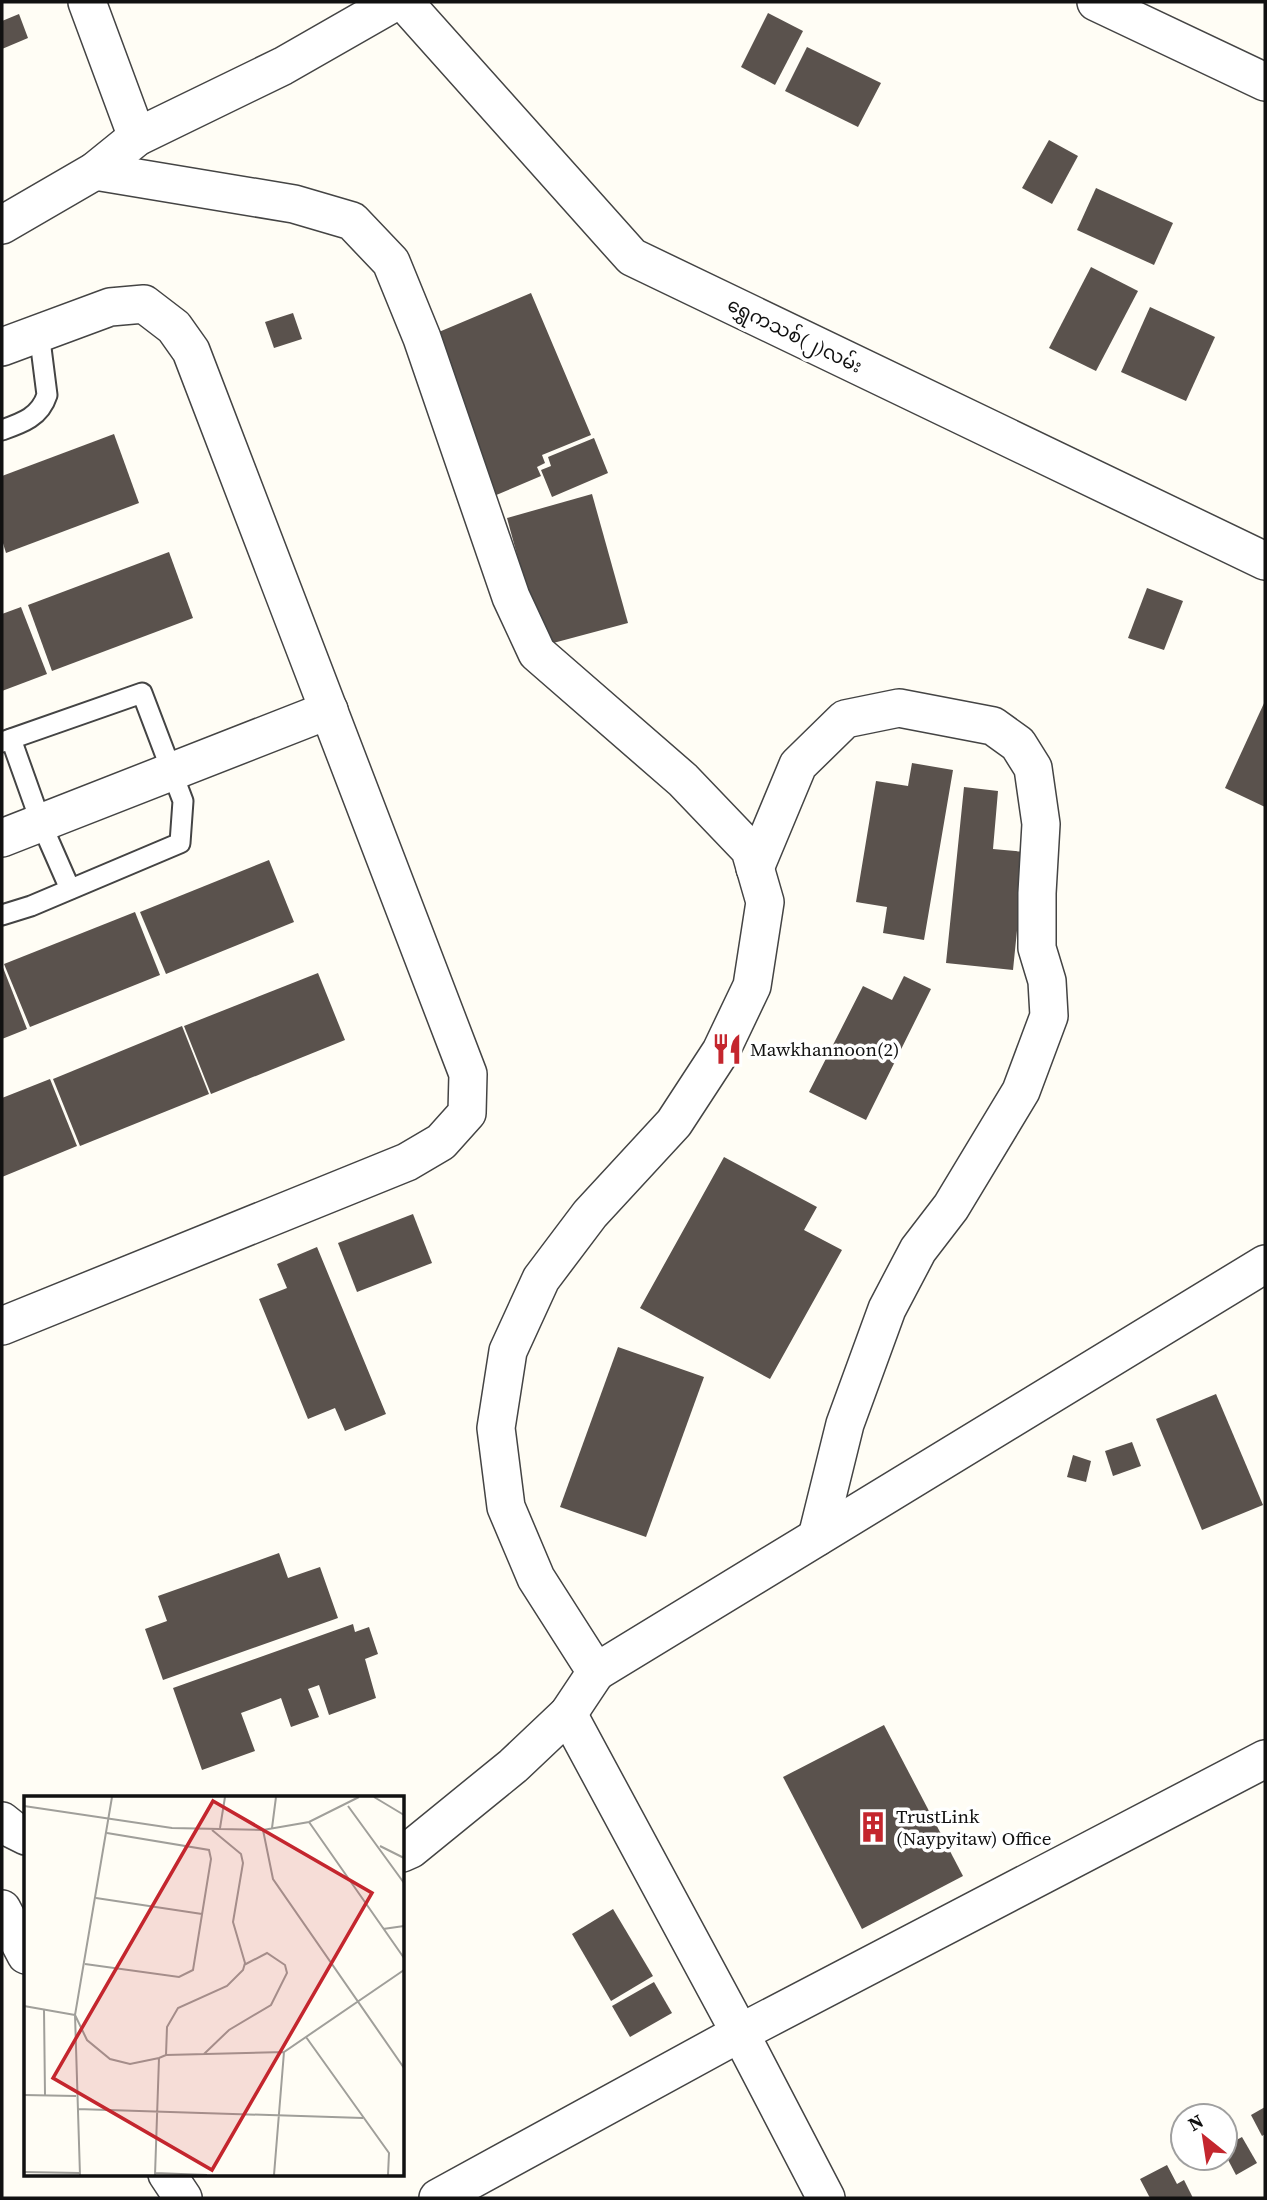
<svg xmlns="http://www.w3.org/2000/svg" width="1267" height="2200" font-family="'Source Serif 4','Noto Sans Myanmar',serif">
<rect width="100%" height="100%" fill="#fffdf5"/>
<!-- building -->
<g fill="#5a524d">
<path d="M768,13l35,18 -28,54 -34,-18z"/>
<path d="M19,14l9,24 -26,11v-28z"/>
<path d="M807,47l74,36 -23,44 -73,-36z"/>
<path d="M1049,140l29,16 -26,48 -30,-16z"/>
<path d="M1096,188l77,35 -19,42 -77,-35z"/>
<path d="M1091,267l47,24 -42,80 -47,-23z"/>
<path d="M531,293l60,142 -49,20 3,8 -8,4 4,9 -47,20 -67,-159z"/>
<path d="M1150,307l65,30 -29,64 -65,-29z"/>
<path d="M293,313l9,26 -28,9 -9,-26z"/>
<path d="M114,434l25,69 -133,50 -4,-13v-64z"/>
<path d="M594,438l14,35 -56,24 -11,-27 10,-4 -3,-9z"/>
<path d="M592,494l36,129 -86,23 -35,-128z"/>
<path d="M169,552l24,66 -141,53 -24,-66z"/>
<path d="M1147,588l36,13 -19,49 -36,-12z"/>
<path d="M21,607l26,67 -45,17v-77z"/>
<path d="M1265,701v106l-40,-19z"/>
<path d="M912,763l41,7 -29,170 -41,-7 4,-26 -31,-5 20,-121 32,5z"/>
<path d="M964,787l34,4 -5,58 32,3 -12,118 -67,-7z"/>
<path d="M269,860l25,62 -128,52 -26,-62z"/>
<path d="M135,912l25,63 -130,52 -26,-63z"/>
<path d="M2,965l25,64 -25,10z"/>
<path d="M318,973l27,67 -134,54 -27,-68z"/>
<path d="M904,976l27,13 -65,131 -57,-28 54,-106 29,14z"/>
<path d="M182,1026l27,68 -129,52 -27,-67z"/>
<path d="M50,1079l27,67 -75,31v-79z"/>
<path d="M724,1157l93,50 -13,23 38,20 -72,129 -130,-71z"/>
<path d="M413,1214l19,49 -75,29 -19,-49z"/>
<path d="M317,1247l69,167 -41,17 -10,-23 -27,11 -49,-120 28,-11 -10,-24z"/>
<path d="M618,1347l86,30 -58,160 -86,-30z"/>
<path d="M1216,1394l47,111 -61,25 -46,-111z"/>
<path d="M1132,1442l9,24 -28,10 -8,-25z"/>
<path d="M1073,1455l18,6 -5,21 -19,-5z"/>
<path d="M279,1553l9,25 32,-11 18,51 -175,62 -18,-51 22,-8 -9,-25z"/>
<path d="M353,1624l2,8 14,-5 9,27 -13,5 11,39 -47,17 -10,-30 -11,4 11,28 -28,10 -10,-29 -40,15 14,38 -53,19 -29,-82z"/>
<path d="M884,1725l79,151 -101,53 -79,-152z"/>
<path d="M613,1909l40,67 -42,25 -39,-67z"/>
<path d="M654,1982l18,31 -42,24 -18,-31z"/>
<path d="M1265,2107v27l-3,2 -11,-21z"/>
<path d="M1242,2137l15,26 -21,12 -11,-21v-8z"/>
<path d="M1167,2165l10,19 7,-4 9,18h-43l-10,-19z"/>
</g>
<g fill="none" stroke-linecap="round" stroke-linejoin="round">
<defs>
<g id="service">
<path d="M2,430c20,-7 38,-13 45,-35l-8,-63"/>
<path d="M11,739l30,84 29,66"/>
<path d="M2,742l140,-49 41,108 -3,42 -149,63 -29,9"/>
</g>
<g id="minor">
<path d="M87,2l50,135"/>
<path d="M404,2l228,255 633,304"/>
<path d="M1096,2l169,80"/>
<path d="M95,171l199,33 58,17 39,41 31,76 89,259 26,56 146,127 67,70 15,52 -13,84 -31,65 -47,72 -84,91 -49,65 -33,72 -12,77 10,79 30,71 60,94 -28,42 -55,52 -102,83 -9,4"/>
<path d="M2,225l93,-54 42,-34 146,-71 112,-64"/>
<path d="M2,347l108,-40 34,-3 30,23 17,24 277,723 -1,39 -26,29 -34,20 -405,164"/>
<path d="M2,838l327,-128"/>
<path d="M755,868l43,-103 47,-46 54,-11 94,18 25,18 15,24 8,56 -4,69v55l10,33 2,35 -28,75 -70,116 -33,43 -31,59 -42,115 -28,113"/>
<path d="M596,1672l669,-408"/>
<path d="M568,1714l172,319 86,165"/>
<path d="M2,1821l10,8 14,7"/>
<path d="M2,1909l24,46"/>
<path d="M167,2174l16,24"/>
<path d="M438,2198l302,-165 525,-274"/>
</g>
</defs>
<!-- service casing -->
<use href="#service" stroke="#444" stroke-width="23"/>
<!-- minor casing -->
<use href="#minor" stroke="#444" stroke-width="40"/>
<!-- service -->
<use href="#service" stroke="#fff" stroke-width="19"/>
<!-- minor -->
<use href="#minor" stroke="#fff" stroke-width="37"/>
</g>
<!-- icons -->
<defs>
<symbol id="restaurant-bare" viewBox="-9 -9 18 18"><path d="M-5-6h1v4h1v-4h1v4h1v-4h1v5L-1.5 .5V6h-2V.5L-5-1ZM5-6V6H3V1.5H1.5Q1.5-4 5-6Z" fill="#c4262e" stroke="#fff" stroke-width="2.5" paint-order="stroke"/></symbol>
<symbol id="building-bare" viewBox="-9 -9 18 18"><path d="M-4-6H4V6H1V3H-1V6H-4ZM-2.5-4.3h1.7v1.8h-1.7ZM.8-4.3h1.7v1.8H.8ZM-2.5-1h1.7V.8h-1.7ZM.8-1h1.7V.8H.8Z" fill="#c4262e" stroke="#fff" stroke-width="2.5" paint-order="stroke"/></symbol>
</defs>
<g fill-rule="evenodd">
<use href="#restaurant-bare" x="705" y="1027" width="44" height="44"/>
<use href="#building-bare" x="851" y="1805" width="44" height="44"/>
</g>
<g text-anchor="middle" stroke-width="7" stroke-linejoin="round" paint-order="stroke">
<!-- street labels -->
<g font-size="19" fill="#111" stroke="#fff">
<text transform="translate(795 335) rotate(26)" y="7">ရွှေကသစ်(၂)လမ်း</text>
</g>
<!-- poi labels -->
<g font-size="19" fill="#111" stroke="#fff" text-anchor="start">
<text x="750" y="1056">Mawkhannoon(2)</text>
<text x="896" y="1823">TrustLink<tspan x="896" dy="22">(Naypyitaw) Office</tspan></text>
</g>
</g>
<!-- overview -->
<g transform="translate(24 1796)">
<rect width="380" height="380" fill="#fffdf5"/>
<path fill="none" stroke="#a09f9a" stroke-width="2" d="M350,1l30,18M0,10l148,22 91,2 46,-8 50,-25M324,10l56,77M285,26l95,136M196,32l5,-31M248,32l4,-31M239,34l10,49 131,189M356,50l24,12M72,102l106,16M359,133l21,-3M61,168l94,13 14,-7 18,-111 -2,-9 -102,-17M0,210l51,9M20,213l1,86M51,219l12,25 23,19 20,5 29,-6 7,-3 1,-28 11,-19 49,-22 16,-16 2,-7 -12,-41 10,-59 -2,-9 -29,-24M282,241l83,116 -1,22M180,258l25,-24 42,-25 16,-32 -2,-8 -18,-12 -23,12M142,259l118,-3 120,-82M0,299l52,1M53,313l286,9M0,376l56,1M131,377l52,2M56,379l-5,-160 37,-218M131,379l4,-117M250,379l10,-123"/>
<path fill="#c4262e" fill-opacity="0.15" stroke="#c4262e" stroke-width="3.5" d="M189,5l159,92 -160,277 -159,-92z"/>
<rect width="380" height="380" fill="none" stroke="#111" stroke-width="3.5"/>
</g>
<!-- border -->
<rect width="1267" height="2200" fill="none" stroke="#111111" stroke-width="7"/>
<!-- north arrow -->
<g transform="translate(1204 2137) rotate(330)"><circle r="33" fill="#ffffff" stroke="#a0a0a0" stroke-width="2"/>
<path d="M0-5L12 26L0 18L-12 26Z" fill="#c4262e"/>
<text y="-10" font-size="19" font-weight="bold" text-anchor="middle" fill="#111111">N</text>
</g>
</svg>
